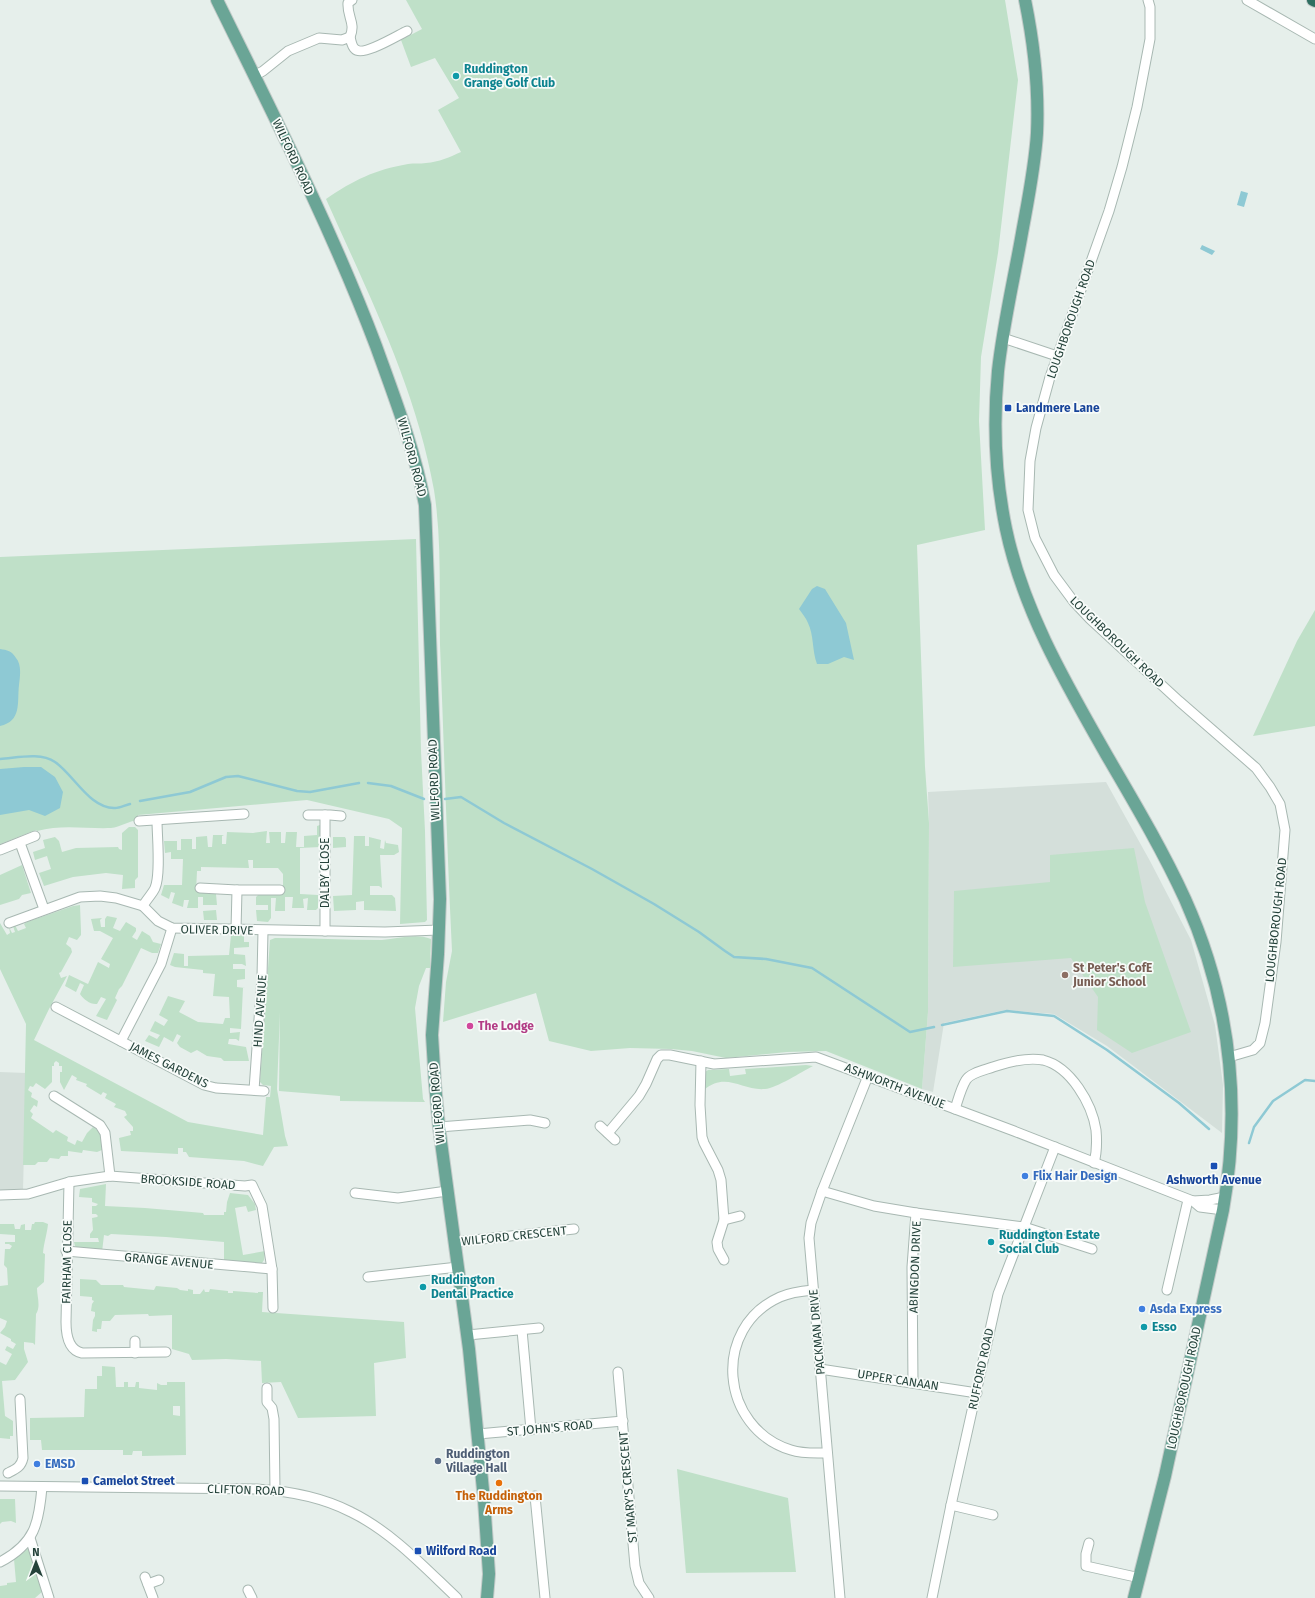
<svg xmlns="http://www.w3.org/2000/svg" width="1315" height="1598" font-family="'Fira Sans',sans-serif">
<rect width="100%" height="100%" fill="#e6efeb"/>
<!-- built -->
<g fill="#d4dfda">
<path d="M1106,782l44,79 41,79 24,85 8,60 -1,48 -115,-87 -53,-32 -49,-4 -61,13 -11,69 -11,-3 6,-77 1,-189 -1,-31z"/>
<path d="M0,1072l26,1 -3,117h-23z"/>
</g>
<!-- green -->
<g fill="#bfe0c8" fill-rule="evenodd">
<path d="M406,0h599l13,80 -20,173 -17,104 -2,64 6,109 -68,15 8,222 4,56 -1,189 -6,77 -96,-38 -39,1 -61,6 -34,-7 -21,-2 -41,-1 -39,3 -42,-10 -13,-48 -93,29 3,-40 6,-31c-5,-102 -8,-204 -12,-306 -1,-52 2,-104 -6,-155 -18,-102 -66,-197 -108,-291 28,-19 48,-29 82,-35 6,-1 12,0 18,-1 13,-1 24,-6 35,-11l-23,-42 21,-12 -24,-40 -24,9 -10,-27 21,-11z"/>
<path d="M416,539l5,212 4,80 2,89 -2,2 -25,2 2,-96 -13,-9 -82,-19 -169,15v5c-9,1 -18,7 -27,8 -25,1 -49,-4 -74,3l-1,-1 -36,14v-287z"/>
<path d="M1315,610v116l-62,10 44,-95z"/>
<path d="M320,825v22l-20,1v46l18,1v13l-2,2h-9l1,-12 -5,1 1,9h-12l1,-11h-8v14h-10l1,-13h-5v20l-3,4 -11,-1 -1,-11h12v-5h-12v-8l3,-3h24v-20l-5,-6h-25v-8h-5l1,8 -48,-1v4h-4l-1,21 20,2 1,11h-14v-8h-5v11h-11l2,-8h-5l-1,7 -11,-4 3,-10 -4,-1 -2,7 -8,-4 3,-10h18l1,-26h-12v-7l-6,1 -1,-12h13v9h4v-11h11v10h4v-12l11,-1 1,11h4l1,-12h11l-2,1v8h4l1,-12 26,1 14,-2 -1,12h4l-1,-11h12v11h4l1,-11h11l-1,15h8v-11l13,-1v-9z"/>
<path d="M129,827h6l3,3v47l-3,3v8l-13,1 1,-14 -17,-2 -33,4 -29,9 -5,-13 12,-4 -4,-13 -12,4 -2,-8 12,-4 -2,-8 12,-3 4,4 3,11 14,-4 42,-1 1,2 3,1v-17z"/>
<path d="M354,836h11v10h4v-9l12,3 -1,8 4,1 1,-9 1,3 12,2 1,7 -5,3h-14l2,33 -3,-2h-9v9h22l3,3 1,13 -32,-1v-9l-8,1v8l-22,1 -1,-15 19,-1z"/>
<path d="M333,837h12l1,2v8l-13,1z"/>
<path d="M1134,848l11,54 46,130 -59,21 -35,-23 1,-33 -27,-39 -118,9 1,-76 96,-9v-27z"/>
<path d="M22,865l9,28 -9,2 -3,4 -19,6v-30z"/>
<path d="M80,905l1,26v4l-4,5 -8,-3 -3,7 5,4 1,4 -11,20 -2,1 2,5 6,-2 -18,33 -15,31 154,82 75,13 3,-38h4l1,-11 -8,-1 -3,-3 10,-142 5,-2c35,0 71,2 107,2 16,-1 33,-7 49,-1l-1,29h-4l-7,18 -4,22 8,91 2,3 -85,-1v-5l-61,-5 1,-79 -3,77 8,47 3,10 -14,1 -11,19 -19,-5 -55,-4 -3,-5h-3v-4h-5v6l-57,-3 -2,-13 12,-3 -1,-4h3v-4l-9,-10 3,-2 -2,-4 -11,-4 2,-3 -11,-6 2,-4 -4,-2 -2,3 -15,-9 1,-2 -11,-4 1,-2 -5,-3 -8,15 -4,-8v-10h2v-6h-3v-3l-3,-2 -2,2v3h-2v16l-7,7 -9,-6 -3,4 -3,-1 -2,4 4,3 -1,4 7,4 -1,6 -3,-2 -4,6 3,3 -2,4 22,15 3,-3 12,7 -1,4 8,4 2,-5 5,2 5,-9 6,-6 7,5 2,18 -5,2 -14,-2 -1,3 -14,-2v5h-7l-2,3 -9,-1 -3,4h-9l-3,3h-12l3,-141 -26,-55v-46l7,12 3,-2 -1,-6 3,6 3,-1 -2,-6 2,-1 3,6 8,-3 -2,-4 3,-2 46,-16z"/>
<path d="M216,910l1,10h-13l-1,-9z"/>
<path d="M107,916l10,2 -4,10 7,3 6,-9 10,6v3l-4,6 5,3 5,-9 8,5 3,6 8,2 -3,9h-6l-11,-5 -19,38 -3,3 -4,9 2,2 -10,20 -11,-4 10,-17 -5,-2 -4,7c-6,1 -14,-5 -17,-10l4,-9 -4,-2 -4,9 -11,-6 4,-11 19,9 10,-22 11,6 1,-4 -9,-5 12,-21 -13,-7h-6l-3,-12 11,-1 -2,2 1,7h4v-8z"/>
<path d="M244,934v8h5v5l-15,1v6l11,1 1,11 -4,-2h-9v5h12v10l-8,1v7l8,1h-2l-2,41 -11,-1v5l10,-1 -1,9 -3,-2h-7l-1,5 18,3 3,14h-25l-3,-3 -14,-2 -10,-6 -6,3 -11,-6 -3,-4 4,-7 -4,-2 -4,8 -9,-5 -5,10 -14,-6 4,-6 8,4 3,-4 -10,-4 5,-10 9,5 4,-6 -9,-5 9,-19 17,5 -6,11 19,10 25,2 2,-6h5l-1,-21 -16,-1 2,-22 -12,-1v-3l-28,-3 -5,-2 4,-12 10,1v12h4v-10l41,-1 2,-20z"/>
<path d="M806,1065l7,1c-12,6 -36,22 -48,23 -23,2 -39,-18 -61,1l1,-18 3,-2 21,-1 1,7 16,-2 -1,-5z"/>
<path d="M106,1184l-1,22 40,2 58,5 1,2h20v-3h2l1,-10 3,-9 18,2 7,9 1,6 -8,2 -2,-6 -11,2 8,47 22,-4 -1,9 -2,3 -38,-2v-19l-58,-5 -55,-3 -3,2 -4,-1 -2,17 -25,-4 -2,-2 -1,-4h25l-1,-4h-8v-4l3,-4 -1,-12 5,-1 1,-1 -2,-2h-4v-8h4l2,-2 -6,-2v-4l-13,-1 1,-8z"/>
<path d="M35,1222h8l5,2c-1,10 -4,18 -5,29l2,1 -1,28 -7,6c0,9 4,18 -1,26l-1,31 -2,-2 -9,-1v7l4,13 -13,18 -13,1 3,35 8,5v15h-3v3l-10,-1v-76l6,3 6,-11 -7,-4 2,-4 6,3 3,-5 -5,-3v-2l-11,-6 5,-6 2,-6 -7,-3v-32l8,-1 -1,-17 -3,-3 1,-16h5l2,-3 -3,-2h-4v-2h10v-7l-15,-1v-10h14l1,5h5l1,-4 4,-1v6h6l1,-6h2z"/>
<path d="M80,1279l16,1 5,5h22l1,2 30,3 2,-4 21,2 3,2 8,1v-2l5,1v4h7l4,-5 1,3h4l1,-3 18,2v2h5v-2l25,2v-1h5l-1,20 142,10 2,36 -32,5 2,53 -78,2 -17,-36 -19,1 -1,-22 -35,-2 -34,1 -3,-6 -17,-5v-34l-23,1 -1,-2 -33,1 -5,6h-8l-1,8h-4v3l-5,-1 1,-11 2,-4v-4l-4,-1 1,-7 2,-3 -2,-1v-3l-12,-1z"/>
<path d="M102,1366l13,1 1,20h8v-5h4v5h7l1,-5h3v6l18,2v-7l4,2h6v-3h18l1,73 -44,1v-5h-9l-1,4h-9v-5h-81l-1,-10h-11v-22l54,-1 1,-28h12v-13h5zM173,1406h7v10l-7,-1z"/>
<path d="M677,1469l111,29 8,74 -110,1z"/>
<path d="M0,1499h15l1,24 -5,-2 -9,1 -2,2z"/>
<path d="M29,1548l14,43 -8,7h-35v-12l7,-1v-2l9,-1 -2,-23z"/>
</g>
<!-- water -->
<g fill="#8ec9d4">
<path d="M1241,191l7,2 -4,14 -7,-2z"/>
<path d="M1202,245l13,6 -3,4 -12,-6z"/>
<path d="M817,586l8,3 21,34 8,37 -10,-3 -16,7h-11c-5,-13 -3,-29 -9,-41 -2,-5 -6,-10 -9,-14l13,-20z"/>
<path d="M0,649c7,1 12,2 16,9 6,7 4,19 3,27 -2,18 3,36 -19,41z"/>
<path d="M24,767h17l14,10 8,15 -3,16 -15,8 -16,-6 -29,5v-46z"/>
</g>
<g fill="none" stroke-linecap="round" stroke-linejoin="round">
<!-- stream -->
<g stroke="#8ec9d4" stroke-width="2.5">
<path d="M0,759c17,-1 40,-7 55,3 19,13 35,47 60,46 5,0 10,-3 15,-4"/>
<path d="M368,783l23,3 33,13"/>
<path d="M445,799l16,-2 43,26 88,46 62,35 45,28 26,19 9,6 32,2 46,9 98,64 24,-5"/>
<path d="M140,801l50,-9 36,-15 12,-1 59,15 13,1 49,-9"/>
<path d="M942,1025l65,-14 47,5 53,34 72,53 30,26"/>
<path d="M1249,1143l5,-16 19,-26 32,-21 10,1"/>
</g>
<defs>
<g id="minor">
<path d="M1148,0l2,7v32l-13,68 -15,60 -13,44 -59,166 -14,51 -6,33 -2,49 7,28 19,37 20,27 16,17 89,82 77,67 14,19 10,17 5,26 -9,112 -11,81 -5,20 -7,7 -24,7"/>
<path d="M1247,0l68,39"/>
<path d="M350,37c6,-14 -3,-20 -2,-34l4,-3"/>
<path d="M254,76l9,-5 25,-20 31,-13 23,2 8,-3c1,4 2,10 5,12 8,8 43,-14 52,-18"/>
<path d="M1003,338l54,18"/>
<path d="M308,815h22l11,1"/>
<path d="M139,821l105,-7"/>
<path d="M20,843l24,66"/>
<path d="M0,850l35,-14"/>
<path d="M200,888l37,2"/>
<path d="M143,906c3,-6 10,-13 12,-18 6,-14 2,-52 2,-67"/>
<path d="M9,923l71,-26 20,-1 16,2 27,8 15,15 14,7 213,4 54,-2"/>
<path d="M236,930l1,-40h43"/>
<path d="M325,931v-116"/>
<path d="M56,1007l148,78 12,3 48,3"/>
<path d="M121,1041l40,-77 11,-36"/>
<path d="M701,1061l-1,44 2,32 2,6 14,27 3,10 3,40 -7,22 1,7 6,11"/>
<path d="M254,1090l8,-113 1,-46"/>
<path d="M54,1096l46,29 5,8 5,43"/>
<path d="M955,1109c3,-9 6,-21 11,-29 4,-7 19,-10 27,-13 15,-5 34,-10 50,-7 28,7 49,44 53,70 1,11 1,22 -2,33"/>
<path d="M600,1126l15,14"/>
<path d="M439,1127l91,-7 15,3"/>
<path d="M608,1133l31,-37 7,-12 11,-25 4,-4h9l44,9 102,-7 198,74 179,70 7,6 23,3"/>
<path d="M69,1182l-3,140c0,13 2,28 16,31l84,-1"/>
<path d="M822,1191l52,15 42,7"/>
<path d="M355,1193l43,5 49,-7"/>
<path d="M0,1195l28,-1 41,-12 41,-6 135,10 7,-1 10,21 10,63 1,39"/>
<path d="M1193,1201l17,-1 15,-3"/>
<path d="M724,1220l16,-4"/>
<path d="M455,1242l119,-13"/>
<path d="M66,1251l206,18"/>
<path d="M368,1277l90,-10"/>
<path d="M813,1290c-11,1 -22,2 -33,7 -69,31 -60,131 11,153 12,4 24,3 36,3"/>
<path d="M1167,1290l21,-90"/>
<path d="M522,1330l9,100"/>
<path d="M468,1335l71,-7"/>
<path d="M135,1341v12"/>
<path d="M820,1369l157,24"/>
<path d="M618,1372l17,194 4,17 10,15"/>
<path d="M913,1382l-1,-115 4,-54 108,14 68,22"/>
<path d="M267,1388v14l5,6 2,11 1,71"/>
<path d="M478,1434l145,-13"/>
<path d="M8,1473c8,-4 13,-6 15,-15l-3,-59"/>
<path d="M0,1486l257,3c32,2 65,8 94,23 41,20 74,56 106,86"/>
<path d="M535,1496l10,102"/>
<path d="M951,1505l42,10"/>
<path d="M30,1538l19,60"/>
<path d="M1089,1543l-3,11v12l54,12"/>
<path d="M0,1562c35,-18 39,-39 42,-75"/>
<path d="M145,1577l8,21"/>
<path d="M148,1584l11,-4"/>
<path d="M248,1590l4,8"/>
<path d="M840,1598l-31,-360 2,-15 11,-32 46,-115"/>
<path d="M932,1598l19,-93 47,-211 57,-147"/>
</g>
<g id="major">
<path d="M217,0c56,114 114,227 159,346 19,53 39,104 49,159l15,394 -2,55 -6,81 3,49 4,43 30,222 15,151 5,74 -2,24"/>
<path d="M1025,0c9,44 14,88 12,133 -2,33 -9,67 -15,100 -8,46 -19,92 -24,138 -5,53 -3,105 8,158 17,81 59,153 100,225 28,48 56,95 79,145 45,100 57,203 38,311l-58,266 -31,122"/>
</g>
<path id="highway" d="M1313,0l2,1"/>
</defs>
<!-- minor casing -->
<use href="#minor" stroke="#a8b8b2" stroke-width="11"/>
<!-- major casing -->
<use href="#major" stroke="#c2cac8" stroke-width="14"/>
<!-- highway casing -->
<use href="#highway" stroke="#c2cac8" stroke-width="14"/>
<!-- minor -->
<use href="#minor" stroke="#fff" stroke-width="9"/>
<!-- major -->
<use href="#major" stroke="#6aa596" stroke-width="12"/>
<!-- highway -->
<use href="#highway" stroke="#2f6f62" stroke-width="12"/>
</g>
<!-- markers -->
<g fill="#0f9aa8" stroke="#f7fbf9" stroke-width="1.5">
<circle cx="456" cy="76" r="4"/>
<circle cx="991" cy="1242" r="4"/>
<circle cx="423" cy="1287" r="4"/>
<circle cx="1144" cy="1327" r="4"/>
</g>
<g fill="#1a4fb4" stroke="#f7fbf9" stroke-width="1.5">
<rect x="1004" y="404" width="8" height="8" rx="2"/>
<rect x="1210" y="1162" width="8" height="8" rx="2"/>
<rect x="81" y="1477" width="8" height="8" rx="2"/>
<rect x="414" y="1547" width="8" height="8" rx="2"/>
</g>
<circle fill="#8d6e63" stroke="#f7fbf9" stroke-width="1.5" cx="1065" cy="975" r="4"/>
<circle fill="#d1479c" stroke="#f7fbf9" stroke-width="1.5" cx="470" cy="1026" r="4"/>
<g fill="#3f7fe0" stroke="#f7fbf9" stroke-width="1.5">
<circle cx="1025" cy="1176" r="4"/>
<circle cx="1142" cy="1309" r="4"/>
<circle cx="37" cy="1464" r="4"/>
</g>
<circle fill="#5c6f8a" stroke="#f7fbf9" stroke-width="1.5" cx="438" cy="1461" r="4"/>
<circle fill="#e8710a" stroke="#f7fbf9" stroke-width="1.5" cx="499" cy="1483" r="4"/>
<g text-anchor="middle" stroke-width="3.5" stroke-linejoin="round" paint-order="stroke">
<!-- culture labels -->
<g font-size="12" font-weight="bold" fill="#0d838f" stroke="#f7fbf9" text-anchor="start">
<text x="464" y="73">Ruddington<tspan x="464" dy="14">Grange Golf Club</tspan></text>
<text x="999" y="1239">Ruddington Estate<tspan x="999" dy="14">Social Club</tspan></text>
<text x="431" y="1284">Ruddington<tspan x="431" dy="14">Dental Practice</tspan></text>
<text x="1152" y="1331">Esso</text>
</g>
<!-- street labels -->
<g font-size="12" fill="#24423a" stroke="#f7fbf9">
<text transform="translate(293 157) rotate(65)" y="4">WILFORD ROAD</text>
<text transform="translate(1071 319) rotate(-71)" y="4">LOUGHBOROUGH ROAD</text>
<text transform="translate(412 457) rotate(75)" y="4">WILFORD ROAD</text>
<text transform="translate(1117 642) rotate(44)" y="4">LOUGHBOROUGH ROAD</text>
<text transform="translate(434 780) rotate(-92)" y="4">WILFORD ROAD</text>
<text transform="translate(325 873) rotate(-90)" y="4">DALBY CLOSE</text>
<text transform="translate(1276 920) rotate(-84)" y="4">LOUGHBOROUGH ROAD</text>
<text transform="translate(217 930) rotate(1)" y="4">OLIVER DRIVE</text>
<text transform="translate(260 1011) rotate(-86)" y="4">HIND AVENUE</text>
<text transform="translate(169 1065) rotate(27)" y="4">JAMES GARDENS</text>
<text transform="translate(895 1086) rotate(21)" y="4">ASHWORTH AVENUE</text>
<text transform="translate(437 1103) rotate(-95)" y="4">WILFORD ROAD</text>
<text transform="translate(188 1182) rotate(4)" y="4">BROOKSIDE ROAD</text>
<text transform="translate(514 1236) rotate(-6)" y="4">WILFORD CRESCENT</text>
<text transform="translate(169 1261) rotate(5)" y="4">GRANGE AVENUE</text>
<text transform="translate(67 1262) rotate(-89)" y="4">FAIRHAM CLOSE</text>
<text transform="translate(915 1267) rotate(-88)" y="4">ABINGDON DRIVE</text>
<text transform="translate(817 1332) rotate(-95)" y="4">PACKMAN DRIVE</text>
<text transform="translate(981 1369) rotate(-78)" y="4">RUFFORD ROAD</text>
<text transform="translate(898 1380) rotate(9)" y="4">UPPER CANAAN</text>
<text transform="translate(1184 1388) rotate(-78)" y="4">LOUGHBOROUGH ROAD</text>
<text transform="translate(550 1428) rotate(-5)" y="4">ST JOHN'S ROAD</text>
<text transform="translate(628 1487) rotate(-95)" y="4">ST MARY'S CRESCENT</text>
<text transform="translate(246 1490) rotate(2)" y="4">CLIFTON ROAD</text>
</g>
<!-- transit labels -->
<g font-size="12" font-weight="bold" fill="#164399" stroke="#f7fbf9" text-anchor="start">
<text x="1016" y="412">Landmere Lane</text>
<text x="1214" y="1184" text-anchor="middle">Ashworth Avenue</text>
<text x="93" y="1485">Camelot Street</text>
<text x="426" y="1555">Wilford Road</text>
</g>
<!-- education labels -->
<g font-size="12" font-weight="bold" fill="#785e54" stroke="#f7fbf9" text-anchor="start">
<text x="1073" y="972">St Peter's CofE<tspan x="1073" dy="14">Junior School</tspan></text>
</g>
<!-- hotel labels -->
<g font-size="12" font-weight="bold" fill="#b23c85" stroke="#f7fbf9" text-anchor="start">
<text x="478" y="1030">The Lodge</text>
</g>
<!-- shop labels -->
<g font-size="12" font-weight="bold" fill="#366cbe" stroke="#f7fbf9" text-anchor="start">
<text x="1033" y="1180">Flix Hair Design</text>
<text x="1150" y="1313">Asda Express</text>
<text x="45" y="1468">EMSD</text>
</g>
<!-- service labels -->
<g font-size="12" font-weight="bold" fill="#4e5e75" stroke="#f7fbf9" text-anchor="start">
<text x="446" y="1458">Ruddington<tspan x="446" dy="14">Village Hall</tspan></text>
</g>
<!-- food labels -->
<g font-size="12" font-weight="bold" fill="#c56008" stroke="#f7fbf9">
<text x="499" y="1500">The Ruddington<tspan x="499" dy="14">Arms</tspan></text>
</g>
</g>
<!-- north arrow -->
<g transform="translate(36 1562)" stroke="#f7fbf9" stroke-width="3" paint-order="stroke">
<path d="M0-3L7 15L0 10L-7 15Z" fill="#24423a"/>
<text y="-6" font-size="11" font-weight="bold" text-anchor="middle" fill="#24423a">N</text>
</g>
</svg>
